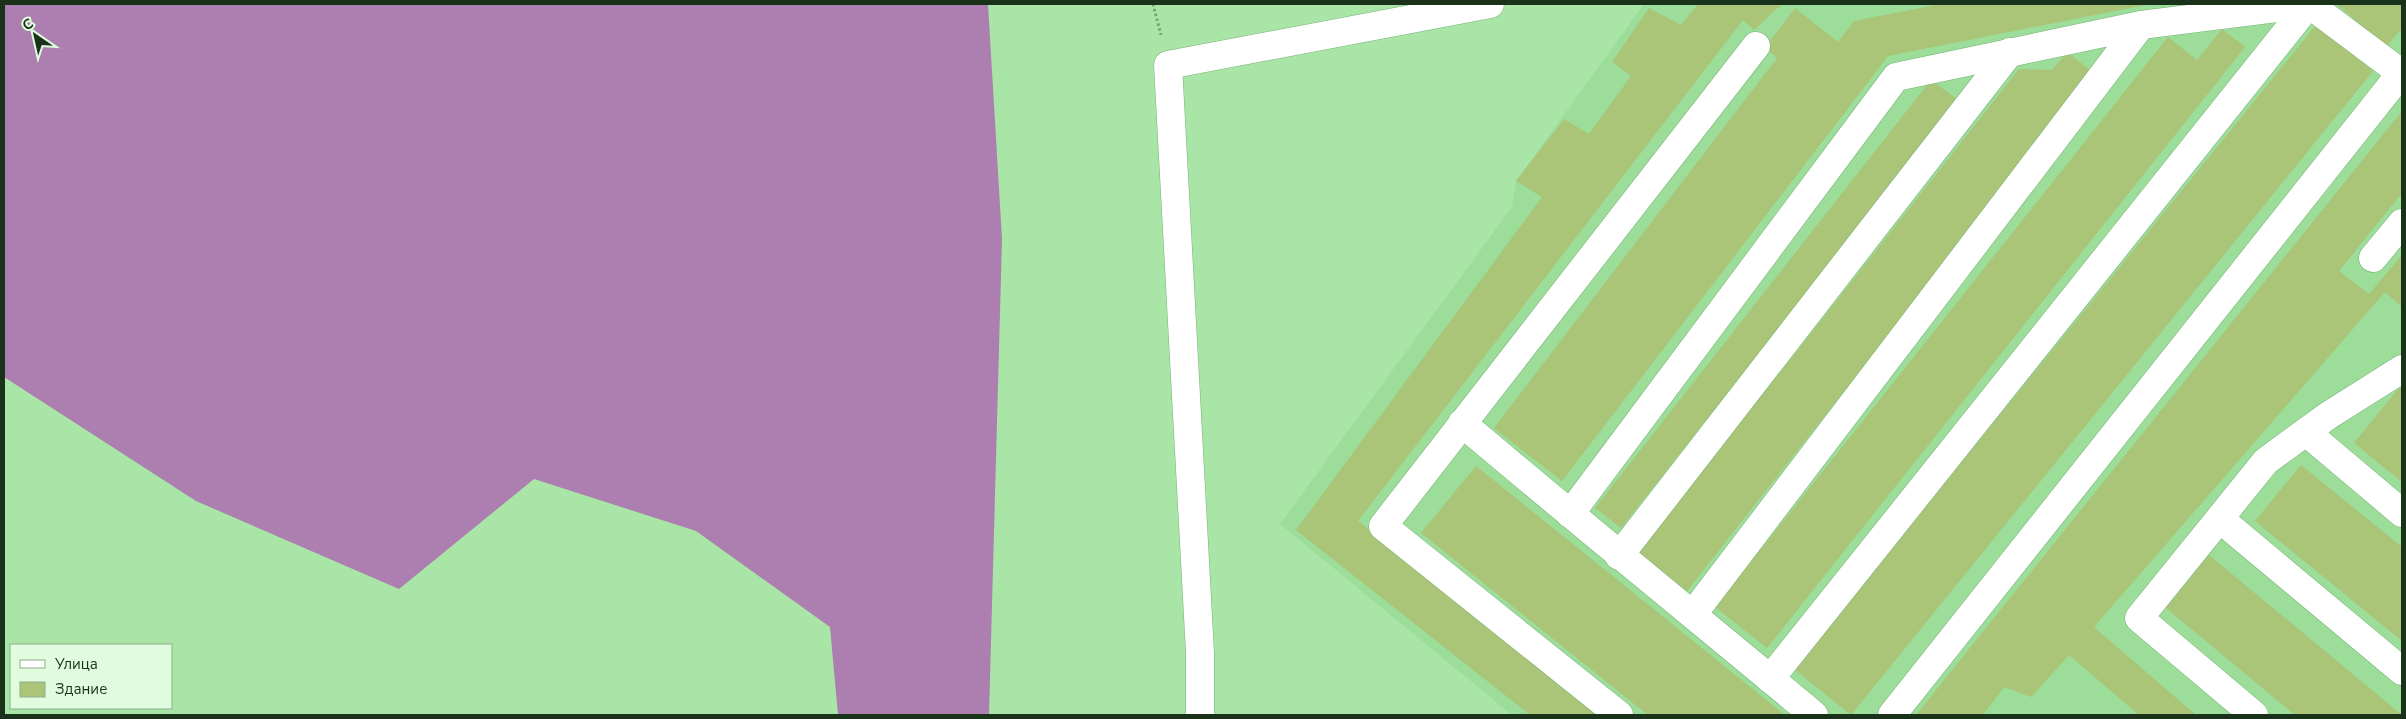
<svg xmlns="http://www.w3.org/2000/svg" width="2406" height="719" font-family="'Nunito Sans',sans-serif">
<rect width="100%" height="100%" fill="#a9e5a7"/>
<!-- built -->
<path fill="#9bdd99" d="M1644,4h758v711h-890l-232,-191 232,-317 4,-26z"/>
<!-- forest -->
<path fill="#ad7eb0" d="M4,4h984l14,235 -13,476h-151l-8,-88 -134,-96 -162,-52 -135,110 -203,-88 -192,-124z"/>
<!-- building -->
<g fill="#aac478">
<path d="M1698,4h84l-28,26 -11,-10 -385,501 242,194h-70l-234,-185 246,-333 -26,-16 48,-62 25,15 42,-58 -19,-14 37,-54 32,17z"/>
<path d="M1941,4l204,1 -257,51 -326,425 -68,-53 283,-370 -12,-10 30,-40 43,34 16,-21z"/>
<path d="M2337,4h65v24l-16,19z"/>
<path d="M2316,25l57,46 -522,644 -57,-46z"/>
<path d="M2222,29l23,18 -478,601 -52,-41 453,-570 29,23z"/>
<path d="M2067,52l27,21 -407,518 -49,-38 381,-484 33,1z"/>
<path d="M1931,80l27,20 -337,428 -26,-20z"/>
<path d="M2402,111v82l-63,78 30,23 33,-39v52l-17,-15 -291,335 102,88h-57l-70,-60 -38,42 -27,-10 -21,28h-67z"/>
<path d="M2399,388l3,2v92l-48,-39z"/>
<path d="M2301,465l101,82v94l-147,-120z"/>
<path d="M1476,466l309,249h-137l-227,-182z"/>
<path d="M2209,555l193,160h-107l-129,-107z"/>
</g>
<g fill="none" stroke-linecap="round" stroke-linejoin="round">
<defs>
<g id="minor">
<path d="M2309,4l92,69"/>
<path d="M2373,258l29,-35"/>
<path d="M1462,423c117,99 235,195 352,292"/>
<path d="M2306,432l96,81"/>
<path d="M1570,514l326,-437 245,-52 167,-21"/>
<path d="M2220,519l182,152"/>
<path d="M1619,556l391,-504"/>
<path d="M1693,614l448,-589"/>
<path d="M1770,679l539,-675"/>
<path d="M1200,715v-62l-32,-588 322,-61"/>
<path d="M1619,715l-236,-189 373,-480"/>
<path d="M1892,715l510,-643"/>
<path d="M2254,715l-115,-97 127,-157 63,-46 73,-46"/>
</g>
</defs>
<!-- minor casing -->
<use href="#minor" stroke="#77b175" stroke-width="29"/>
<!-- path -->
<path stroke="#76a675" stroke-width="3" stroke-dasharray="2.5 2.5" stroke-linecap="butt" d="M1153,4l8,31"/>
<!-- minor -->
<use href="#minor" stroke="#fff" stroke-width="28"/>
</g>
<!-- border -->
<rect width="2406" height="719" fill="none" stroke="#1a321a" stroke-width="10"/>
<!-- legend -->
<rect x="10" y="644" width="162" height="65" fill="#dffdde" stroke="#90ac90"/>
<rect x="20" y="660" width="25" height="8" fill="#ffffff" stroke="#90ac90"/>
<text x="55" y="669" font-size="15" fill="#1a321a">Улица</text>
<rect x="20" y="682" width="25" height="15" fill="#aac478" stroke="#90ac90"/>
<text x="55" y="694" font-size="15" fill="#1a321a">Здание</text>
<!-- north arrow -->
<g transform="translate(35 35) rotate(326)" stroke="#dffdde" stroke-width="4" paint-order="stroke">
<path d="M0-4L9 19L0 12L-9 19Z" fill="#1a321a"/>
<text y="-8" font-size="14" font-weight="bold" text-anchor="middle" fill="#1a321a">С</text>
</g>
</svg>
